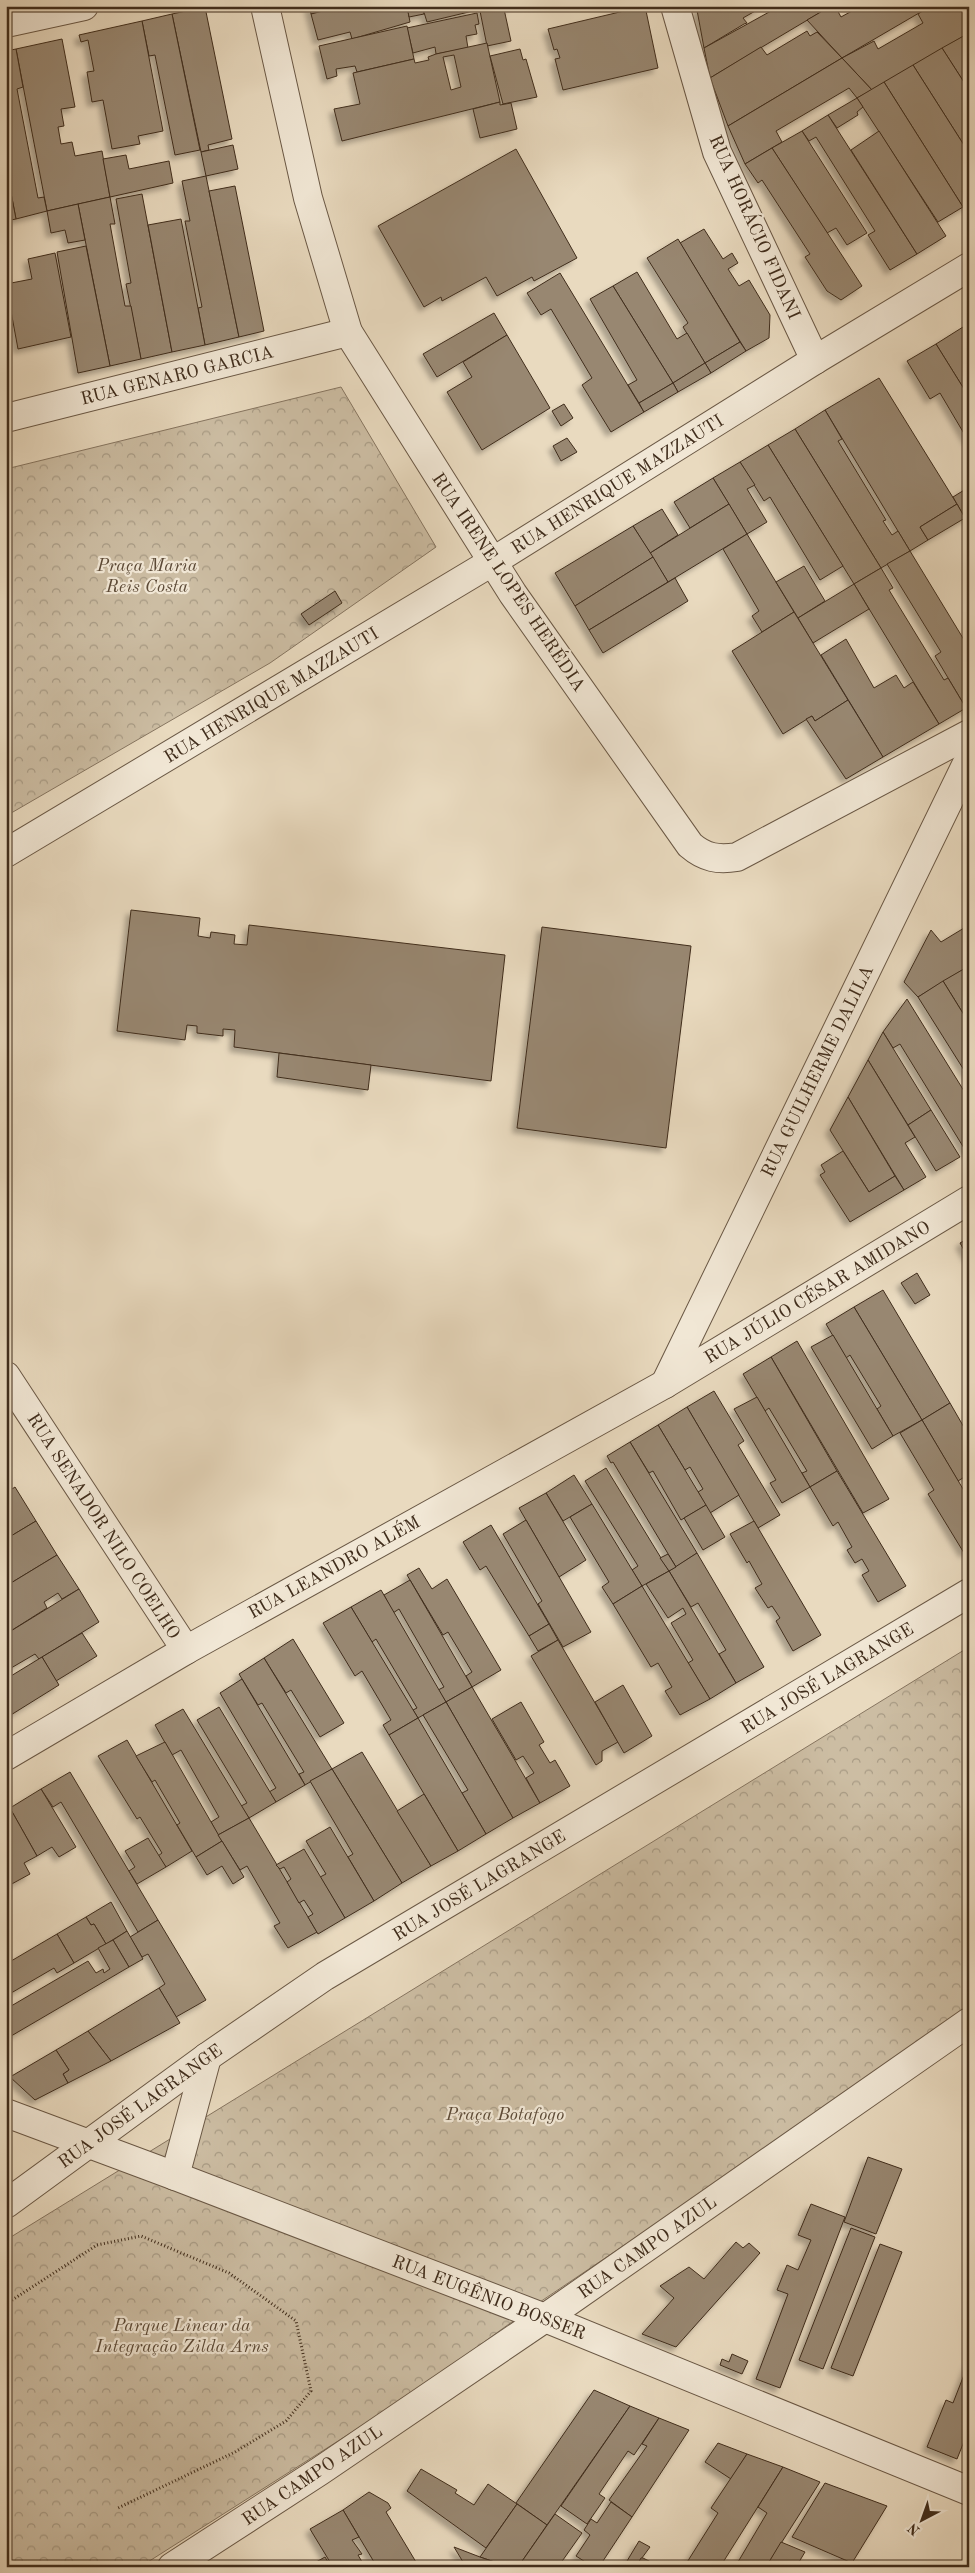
<svg xmlns="http://www.w3.org/2000/svg" width="975" height="2573" font-family="'Old Standard TT',serif">
<defs>
<pattern id="forest-crowns" width="20" height="18" patternUnits="userSpaceOnUse" patternTransform="scale(1.25)"><rect width="20" height="18" fill="#ccbda3"/><path d="M2 6a3 3 0 1 1 6 0M12 15a3 3 0 1 1 6 0" fill="none" stroke="#a79a84"/></pattern>
<filter id="shadow"><feDropShadow dx="-4.5" dy="4.5" stdDeviation="2.5" flood-color="#0004"/></filter>
</defs>
<rect width="100%" height="100%" fill="#e9dabf"/>
<filter id="stains"><feTurbulence type="fractalNoise" baseFrequency=".004" numOctaves="4"/><feColorMatrix values="0 0 0 0 .2 0 0 0 0 .09 0 0 0 0 .02 0 0 0 .5 -.17"/></filter>
<radialGradient id="worn" r=".72"><stop offset=".6" stop-color="#630" stop-opacity="0"/><stop offset="1" stop-color="#630" stop-opacity=".3"/></radialGradient>
<!-- forest -->
<g fill="url(#forest-crowns)" stroke="#867560">
<path d="M341,387l95,160 -166,116 -264,153v-347z"/>
<path d="M969,1647v366l-435,293 -122,88 -272,173h-134v-327z"/>
</g>
<!-- building -->
<g fill="#988771" stroke="#402d1c" fill-rule="evenodd" filter="url(#shadow)">
<path d="M309,6h34l-32,8z"/>
<path d="M343,6h64l3,16 -58,17 -2,-7 -32,8 -7,-26z"/>
<path d="M407,6h15l2,8 -15,3z"/>
<path d="M422,6h49l2,5 -46,11z"/>
<path d="M479,6h31l1,2 -7,1 7,32 -24,5z"/>
<path d="M645,6l13,62 -95,22 -8,-31 5,-1 -3,-9 -3,1 -6,-21z"/>
<path d="M703,6h61l-21,12 4,5 -3,1 -40,24 -7,-38z"/>
<path d="M780,6h51l-121,72 -6,-30z"/>
<path d="M831,6h4l6,11 20,-11h70l-89,52 -35,-38z"/>
<path d="M931,6h38v27l-97,57 -30,-32 32,-17 4,8 45,-26 -5,-9z"/>
<path d="M205,7l27,132 -24,6 1,5 -8,2 -29,-138z"/>
<path d="M477,13l2,11 -4,1 2,9 -11,2 2,12 -32,6 -1,-7 -22,6 -6,-25z"/>
<path d="M172,14l28,136 -25,5 -20,-100 -6,1 -7,-35z"/>
<path d="M142,21l21,110 -25,5 2,8 -28,5 -9,-49 -11,2 -5,-30 7,-1 -6,-31 -7,2 -2,-7z"/>
<path d="M407,26l7,33 -57,13 -2,-6 -19,3 1,7 -10,3 -8,-33z"/>
<path d="M807,31l3,5 7,-4 25,26 -114,68 -18,-48 51,-31 6,8z"/>
<path d="M969,33v57l-27,-42z"/>
<path d="M62,39l13,68 -14,2 3,17 -6,1 3,17 11,-2 3,14 27,-5 8,46 -63,14 -31,-162z"/>
<path d="M487,43l13,59 -158,39 -8,-32 26,-5 -7,-31 61,-14 1,4 14,-3 -1,-3 8,-3zM454,55l7,32 -10,3 -8,-33z"/>
<path d="M942,48l27,42v63l-56,-88z"/>
<path d="M16,49l7,38 -6,2 21,109 6,-1 3,14 -31,8 -10,-52v-116z"/>
<path d="M520,49l3,11 3,-1 11,38 -34,7 -13,-48z"/>
<path d="M842,58l30,32 -15,8 -8,-10 -73,43 6,11 -37,22 -17,-38z"/>
<path d="M913,65l56,88v51l-6,3 -79,-125z"/>
<path d="M884,82l79,125 -25,15 -81,-124z"/>
<path d="M857,98l6,9 -6,5 1,3 -21,13 -9,-13z"/>
<path d="M500,102v3l11,-2 6,26 -37,9 -7,-29z"/>
<path d="M828,115l89,139 -27,16 -22,-35 7,-4 -59,-94 -7,4 -7,-10z"/>
<path d="M802,131l65,102 -20,12 -11,-17 -9,5 -55,-85z"/>
<path d="M879,131l67,105 -29,18 -66,-104z"/>
<path d="M233,145l5,24 -32,7 -5,-24z"/>
<path d="M772,148l90,138 -21,14 -14,-9 -22,-34 5,-3 -48,-74 -4,3 -13,-19z"/>
<path d="M516,149l61,109 -43,23 -2,-4 -35,19 -11,-19 -44,24 -1,-4 -17,10 -46,-81z"/>
<path d="M126,155l3,14 40,-8 4,22 -63,14 -7,-38z"/>
<path d="M6,167l10,52 -10,2z"/>
<path d="M206,176l33,161 -34,8 -7,-37 4,-1 -17,-86h5l-8,-40z"/>
<path d="M235,186l29,145 -25,6 -30,-146z"/>
<path d="M142,194l30,158 -31,7 -15,-75 5,-1 -15,-84z"/>
<path d="M110,197l5,27h-5l15,82h6l10,53 -31,7 -32,-162z"/>
<path d="M78,204l7,36 -17,3 -3,-13 -14,3 -4,-22z"/>
<path d="M181,219l24,126 -33,7 -24,-127z"/>
<path d="M704,229l19,30 9,-6 6,10 -10,6 11,17 10,-6 21,35 -1,23 -23,13 -66,-108z"/>
<path d="M678,239l62,103 -35,21 -22,-36 5,-4 -41,-65z"/>
<path d="M86,246l24,120 -32,7 -21,-121z"/>
<path d="M55,253l16,84 -53,12 -12,-65 26,-5 -4,-20z"/>
<path d="M637,272l40,67 10,-6 18,30 -32,20 -60,-97z"/>
<path d="M560,273l84,139 -33,20 -29,-47 10,-7 -41,-69 -10,6 -14,-22z"/>
<path d="M613,286l60,97 -34,20 -11,-18 9,-5 -47,-81z"/>
<path d="M494,313l13,22 -70,42 -14,-23z"/>
<path d="M963,327l6,9v61l-33,-53z"/>
<path d="M507,335l43,73 -68,42 -35,-58 25,-15 -9,-15z"/>
<path d="M740,342l6,9 -35,22 -6,-10z"/>
<path d="M936,344l33,53v45l-29,-49 -10,6 -23,-38z"/>
<path d="M705,363l6,10 -33,19 -5,-9z"/>
<path d="M879,378l78,126 -37,23 8,13 -18,11 -85,-141z"/>
<path d="M673,383l5,9 -34,20 -5,-9z"/>
<path d="M564,404l9,14 -12,8 -9,-15z"/>
<path d="M825,410l17,29 -4,2 48,79 -3,1 9,14 6,-4 12,20 -29,17 -86,-139z"/>
<path d="M795,429l86,139 -27,16 -86,-139z"/>
<path d="M567,438l10,14 -16,9 -8,-15z"/>
<path d="M768,445l75,121 -23,14 -50,-83 -6,4 -24,-39z"/>
<path d="M740,462l15,23 -8,4 20,33 -20,12 -34,-56z"/>
<path d="M713,478l16,26 -39,24 -16,-26z"/>
<path d="M969,487v28l-4,3 -12,-21z"/>
<path d="M729,504l18,30 -79,48 -18,-29z"/>
<path d="M957,504l8,14 -37,22 -8,-13z"/>
<path d="M662,509l16,26 -28,18 -17,-27z"/>
<path d="M633,526l20,31 -78,49 -20,-33z"/>
<path d="M747,534l47,78 -32,20 -10,-16 7,-5 -36,-62z"/>
<path d="M910,551l59,97v58l-3,2 -31,-52 6,-4 -54,-88z"/>
<path d="M653,557l15,25 -79,48 -14,-24z"/>
<path d="M804,566l21,35 -27,17 -22,-36z"/>
<path d="M881,568l12,20 -4,2 55,90 4,-2 18,30 -27,16 -85,-140z"/>
<path d="M675,578l13,23 -85,52 -14,-23z"/>
<path d="M854,584l15,25 -56,34 -15,-25z"/>
<path d="M335,591l7,12 -33,22 -8,-11z"/>
<path d="M794,612l54,88 -33,21 -3,-5 -29,18 -51,-83z"/>
<path d="M846,639l28,49 22,-13 8,13 9,-6 26,42 -56,33 -62,-102z"/>
<path d="M848,700l35,57 -37,22 -40,-60 6,-3 3,5z"/>
<path d="M131,910l69,8 -2,18 12,2 1,-6 24,3 -1,9 13,1 2,-20 256,30 -14,126 -257,-34 1,-17 -12,-1v7l-26,-3v-7l-10,-1 -2,15 -68,-9z"/>
<path d="M969,925v41l-51,31 -14,-15 27,-52 10,12z"/>
<path d="M542,927l149,19 -25,202 -149,-20z"/>
<path d="M969,966v57l-26,-42z"/>
<path d="M943,981l26,42v55l-51,-81z"/>
<path d="M907,999l62,100v53l-2,1 -67,-109 -7,4 -10,-16z"/>
<path d="M883,1032l48,78 -23,15 -40,-65z"/>
<path d="M279,1053l92,12 -3,25 -91,-13z"/>
<path d="M868,1060l47,77 -10,6 21,34 -22,13 -56,-93z"/>
<path d="M848,1097l47,79 -26,16 -39,-62z"/>
<path d="M931,1110l29,47 -24,14 -28,-46z"/>
<path d="M843,1151l26,41 26,-16 9,14 -54,32 -30,-47 5,-3 -4,-7z"/>
<path d="M969,1238v21l-9,-16z"/>
<path d="M917,1273l13,22 -15,9 -14,-21z"/>
<path d="M883,1290l67,113 -28,17 -68,-113z"/>
<path d="M854,1307l68,113 -29,16 -16,-27 4,-3 -31,-51 -4,3 -20,-34z"/>
<path d="M833,1335l60,101 -21,13 -61,-102z"/>
<path d="M797,1341l92,158 -26,14 -92,-156z"/>
<path d="M771,1357l66,114 -27,16 -8,-14 5,-2 -38,-63 -4,3 -22,-37z"/>
<path d="M714,1391l30,50 -6,4 42,70 -22,13 -71,-121z"/>
<path d="M757,1397l53,90 -28,16 -12,-20 6,-3 -42,-71z"/>
<path d="M950,1403l19,33v38l-11,7 -36,-61z"/>
<path d="M687,1407l52,88 -29,18 -12,-21 5,-3 -13,-22 -5,3 -27,-45z"/>
<path d="M922,1420l47,79v51l-5,3 -36,-59 6,-4 -34,-57z"/>
<path d="M658,1425l48,80 -25,15 -28,-49 -4,2 -19,-31z"/>
<path d="M630,1442l67,111 -21,14 -63,-105 -2,1 -4,-7z"/>
<path d="M606,1468l63,103 -27,15 -10,-16 6,-4 -53,-85z"/>
<path d="M837,1471l69,115 -28,16 -16,-27 7,-4 -7,-12 -7,4 -8,-13 5,-3 -14,-25 -5,4 -23,-39z"/>
<path d="M574,1475l18,29 -29,17 -17,-28z"/>
<path d="M15,1487l21,34 -30,18v-46z"/>
<path d="M546,1493l40,67 -27,17 -40,-69z"/>
<path d="M592,1504l50,82 -29,18 -11,-17 7,-5 -39,-65z"/>
<path d="M706,1505l19,32 -22,13 -19,-32z"/>
<path d="M526,1520l65,112 -28,15 -25,-43 4,-3 -39,-67z"/>
<path d="M36,1521l21,34 -51,31v-47z"/>
<path d="M754,1521l67,114 -28,16 -17,-30 4,-3 -8,-12 -4,2 -13,-20 7,-4 -13,-23 -2,2 -17,-29z"/>
<path d="M491,1525l58,99 -20,12 -43,-70 -6,4 -17,-28z"/>
<path d="M697,1553l67,114 -28,16 -17,-29 7,-4 -28,-47 -7,4 -22,-36z"/>
<path d="M668,1554l8,13 -7,4 -9,-13z"/>
<path d="M57,1555l22,34 -17,10 -4,-6 -14,9 3,6 -41,26v-48z"/>
<path d="M419,1568l13,21 15,-10 54,91 -29,17 -6,-11 6,-4 -24,-40 -5,3 -36,-60z"/>
<path d="M669,1571l67,112 -26,16 -22,-36 5,-3 -22,-37 15,-9 -3,-6 -15,10 -22,-34z"/>
<path d="M410,1580l62,107 -26,15 -8,-12 6,-3 -45,-78 -6,4 -9,-18z"/>
<path d="M642,1586l68,113 -30,16 -15,-24 7,-4 -14,-24 -7,4 -38,-63z"/>
<path d="M79,1589l20,33 -60,37 -4,-5 -29,17v-37z"/>
<path d="M381,1590l65,112 -28,16 -5,-8 4,-2 -41,-69 -4,3 -21,-35z"/>
<path d="M351,1607l67,111 -29,17 -6,-10 8,-5 -29,-49 -7,5 -32,-53z"/>
<path d="M549,1624l9,16 -20,11 -9,-15z"/>
<path d="M82,1633l15,23 -41,25 -14,-24z"/>
<path d="M293,1639l51,84 -24,14 -29,-47 -5,3 -22,-35z"/>
<path d="M558,1640l60,102 -16,9v10l-6,4 -65,-109z"/>
<path d="M42,1657l17,28 -53,33v-39z"/>
<path d="M264,1658l68,111 -27,16 -6,-11 5,-2 -42,-69 -4,2 -19,-31z"/>
<path d="M242,1679l63,106 -29,17 -7,-10 7,-4 -56,-95z"/>
<path d="M623,1685l29,51 -28,17 -29,-51z"/>
<path d="M472,1687l68,116 -27,15 -67,-116z"/>
<path d="M446,1702l67,116 -27,16 -24,-41 6,-3 -45,-75z"/>
<path d="M521,1702l23,40 -5,3 11,18 5,-3 15,26 -30,17 -14,-25 8,-5 -11,-17 -7,4 -24,-41z"/>
<path d="M219,1707l57,95 -27,16 -8,-12 6,-3 -50,-83z"/>
<path d="M183,1709l66,109 -31,17 -7,-13 8,-5 -38,-67 -9,5 -17,-30z"/>
<path d="M418,1718l68,116 -28,17 -69,-116z"/>
<path d="M127,1740l65,111 -26,16 -8,-11 4,-3 -22,-36 -3,2 -39,-63z"/>
<path d="M165,1742l57,99 -26,16 -19,-32 3,-2 -25,-43 -3,2 -16,-26z"/>
<path d="M362,1752l69,114 -29,17 -70,-114z"/>
<path d="M332,1769l70,114 -28,18 -26,-44 5,-3 -43,-73z"/>
<path d="M70,1772l88,148 -20,12 -77,-130 -8,5 -12,-18z"/>
<path d="M41,1789l35,58 -17,10 -7,-10 -15,9 -27,-48z"/>
<path d="M424,1794l34,57 -27,15 -34,-55z"/>
<path d="M10,1808l27,48 -13,7 6,11 -22,12 -2,-76z"/>
<path d="M249,1818l68,114 -29,16 -14,-22 6,-3 -33,-57 -7,4 -22,-35z"/>
<path d="M330,1827l44,74 -29,17 -25,-41 6,-3 -20,-33z"/>
<path d="M148,1838l18,29 -29,17 -8,-13 6,-4 -10,-16z"/>
<path d="M222,1841l22,36 -11,7 -11,-18 -15,9 -11,-18z"/>
<path d="M304,1849l41,69 -27,16 -10,-17 5,-3 -9,-14 -5,3 -12,-21 4,-3 -7,-12 -4,2 -4,-4z"/>
<path d="M111,1902l16,29 -21,13 -12,-20 -3,1 -5,-8z"/>
<path d="M86,1917l5,8 3,-1 12,20 -32,19 -17,-29z"/>
<path d="M158,1920l48,80 -30,17 -17,-29 6,-4 -17,-30 -6,3 -12,-20z"/>
<path d="M127,1931l16,28 -14,8 -16,-27z"/>
<path d="M57,1934l17,29 -17,10 -3,-5 -48,28v-32z"/>
<path d="M113,1940l16,27 -123,72v-30l82,-48 8,12 7,-4 1,4 6,-4 -12,-21z"/>
<path d="M159,1988l21,35 -69,38 -23,-30z"/>
<path d="M88,2031l23,30 -43,22 -5,-9 6,-4 -13,-20z"/>
<path d="M56,2050l13,20 -6,4 5,9 -33,17 -25,-23z"/>
<path d="M868,2157l34,12 -26,65 -32,-12z"/>
<path d="M811,2204l34,13 -65,171 -24,-9 32,-85 -11,-4 10,-25 11,5 13,-30 -13,-5z"/>
<path d="M851,2228l24,9 -52,132 -24,-9z"/>
<path d="M736,2242l7,6 6,-5 11,10 -84,94 -34,-13 32,-36 -14,-12 29,-19 15,12z"/>
<path d="M880,2244l22,8 -49,124 -22,-8z"/>
<path d="M732,2354l16,7 -6,13 -22,-9 2,-6 7,3z"/>
<path d="M969,2362v67l-12,30 -30,-12 19,-47 7,3z"/>
<path d="M594,2390l36,16 -83,119 -31,-22z"/>
<path d="M630,2406l29,12 -25,37 -6,-4 -29,43 6,4 -18,26 -26,-18z"/>
<path d="M659,2418l30,12 -57,87 -23,-17 38,-54 -5,-2z"/>
<path d="M718,2443l29,11 -16,25 -26,-17z"/>
<path d="M747,2454l36,13 -63,100h-36l34,-54 -7,-5z"/>
<path d="M783,2467l37,15 -54,85h-31l32,-54 -9,-6z"/>
<path d="M421,2469l36,21 -2,3 19,12 14,-21 29,20 -31,44 -79,-57z"/>
<path d="M825,2483l62,23 -35,57 -60,-26z"/>
<path d="M369,2492l19,11 3,5 -5,4 33,55h-42l-34,-57z"/>
<path d="M611,2502l21,15 -33,50h-10l1,-2 -14,-9 14,-21 -6,-5 7,-11 6,4z"/>
<path d="M517,2504l30,21 -29,42h-9l-29,-10z"/>
<path d="M343,2510l16,27 -7,3 10,14 -4,1 7,12h-32l-23,-38z"/>
<path d="M555,2514l27,19 -24,34h-40z"/>
<path d="M639,2541l11,6 -14,19 -9,-5z"/>
<path d="M781,2542l24,10 -9,15h-30z"/>
<path d="M454,2547l26,10 29,10h-43z"/>
<path d="M325,2557l6,10h-22v-1z"/>
<path d="M641,2558h2l18,9h-25z"/>
</g>
<g fill="none" stroke-linecap="round" stroke-linejoin="round">
<defs>
<g id="minor">
<path d="M265,6l43,192 40,134 165,262 177,251c15,13 28,15 47,12l232,-123"/>
<path d="M675,6l42,146 98,208"/>
<path d="M6,23l78,-17"/>
<path d="M6,418l342,-86"/>
<path d="M6,853l486,-291 323,-202 154,-93"/>
<path d="M6,1376l180,274"/>
<path d="M665,1384l304,-625"/>
<path d="M6,1756l180,-106 479,-266 304,-184"/>
<path d="M6,2113l169,63 370,142 424,173"/>
<path d="M175,2176l32,-119"/>
<path d="M6,2204l201,-147 118,-81 644,-383"/>
<path d="M172,2567l148,-96 225,-153 424,-296"/>
</g>
</defs>
<!-- minor casing -->
<use href="#minor" stroke="#6a5845" stroke-width="30"/>
<!-- path -->
<path stroke="#402d1c" stroke-width="3" stroke-dasharray="1 2.5" stroke-linecap="butt" d="M6,2304l91,-59 44,-9 88,37 67,48 15,70 -25,30 -51,31 -119,57"/>
<!-- minor -->
<use href="#minor" stroke="#f1e7d5" stroke-width="28"/>
</g>
<g text-anchor="middle" stroke-width="4.5" stroke-linejoin="round" paint-order="stroke">
<!-- street labels -->
<g font-size="18" fill="#402d1c" stroke="#f1e7d5">
<text transform="translate(755 227) rotate(66)" y="6">RUA HORÁCIO FIDANI</text>
<text transform="translate(177 375) rotate(-14)" y="6">RUA GENARO GARCIA</text>
<text transform="translate(617 484) rotate(-32)" y="6">RUA HENRIQUE MAZZAUTI</text>
<text transform="translate(509 582) rotate(56)" y="6">RUA IRENE LOPES HERÉDIA</text>
<text transform="translate(271 695) rotate(-31)" y="6">RUA HENRIQUE MAZZAUTI</text>
<text transform="translate(817 1071) rotate(-64)" y="6">RUA GUILHERME DALILA</text>
<text transform="translate(817 1292) rotate(-31)" y="6">RUA JÚLIO CÉSAR AMIDANO</text>
<text transform="translate(104 1526) rotate(57)" y="6">RUA SENADOR NILO COELHO</text>
<text transform="translate(334 1567) rotate(-29)" y="6">RUA LEANDRO ALÉM</text>
<text transform="translate(827 1678) rotate(-31)" y="6">RUA JOSÉ LAGRANGE</text>
<text transform="translate(479 1885) rotate(-31)" y="6">RUA JOSÉ LAGRANGE</text>
<text transform="translate(140 2106) rotate(-36)" y="6">RUA JOSÉ LAGRANGE</text>
<text transform="translate(647 2247) rotate(-35)" y="6">RUA CAMPO AZUL</text>
<text transform="translate(489 2297) rotate(21)" y="6">RUA EUGÊNIO BOSSER</text>
<text transform="translate(312 2475) rotate(-34)" y="6">RUA CAMPO AZUL</text>
</g>
<!-- park labels -->
<g font-size="18" font-style="italic" fill="#5c4a37" stroke="#f1e7d5">
<text x="147" y="571">Praça Maria<tspan x="147" dy="21">Reis Costa</tspan></text>
<text x="505" y="2120">Praça Botafogo</text>
<text x="182" y="2331">Parque Linear da<tspan x="182" dy="21">Integração Zilda Arns</tspan></text>
</g>
</g>
<!-- margin -->
<rect width="975" height="2573" fill="none" stroke="#e9dabf" stroke-width="25"/>
<rect x="8" y="8" width="960" height="2558" fill="none" stroke="#402d1c" stroke-width="2.5"/>
<rect x="12" y="12" width="950" height="2548" fill="none" stroke="#402d1c"/>
<!-- north arrow -->
<g transform="translate(922 2520) rotate(221)" stroke="#f1e7d5" stroke-width="4" paint-order="stroke">
<path d="M0-4L9 19L0 12L-9 19Z" fill="#402d1c"/>
<text y="-8" font-size="14" font-weight="bold" text-anchor="middle" fill="#402d1c">N</text>
</g>
<rect width="100%" height="100%" filter="url(#stains)"/>
<rect width="100%" height="100%" fill="url(#worn)"/>
</svg>
